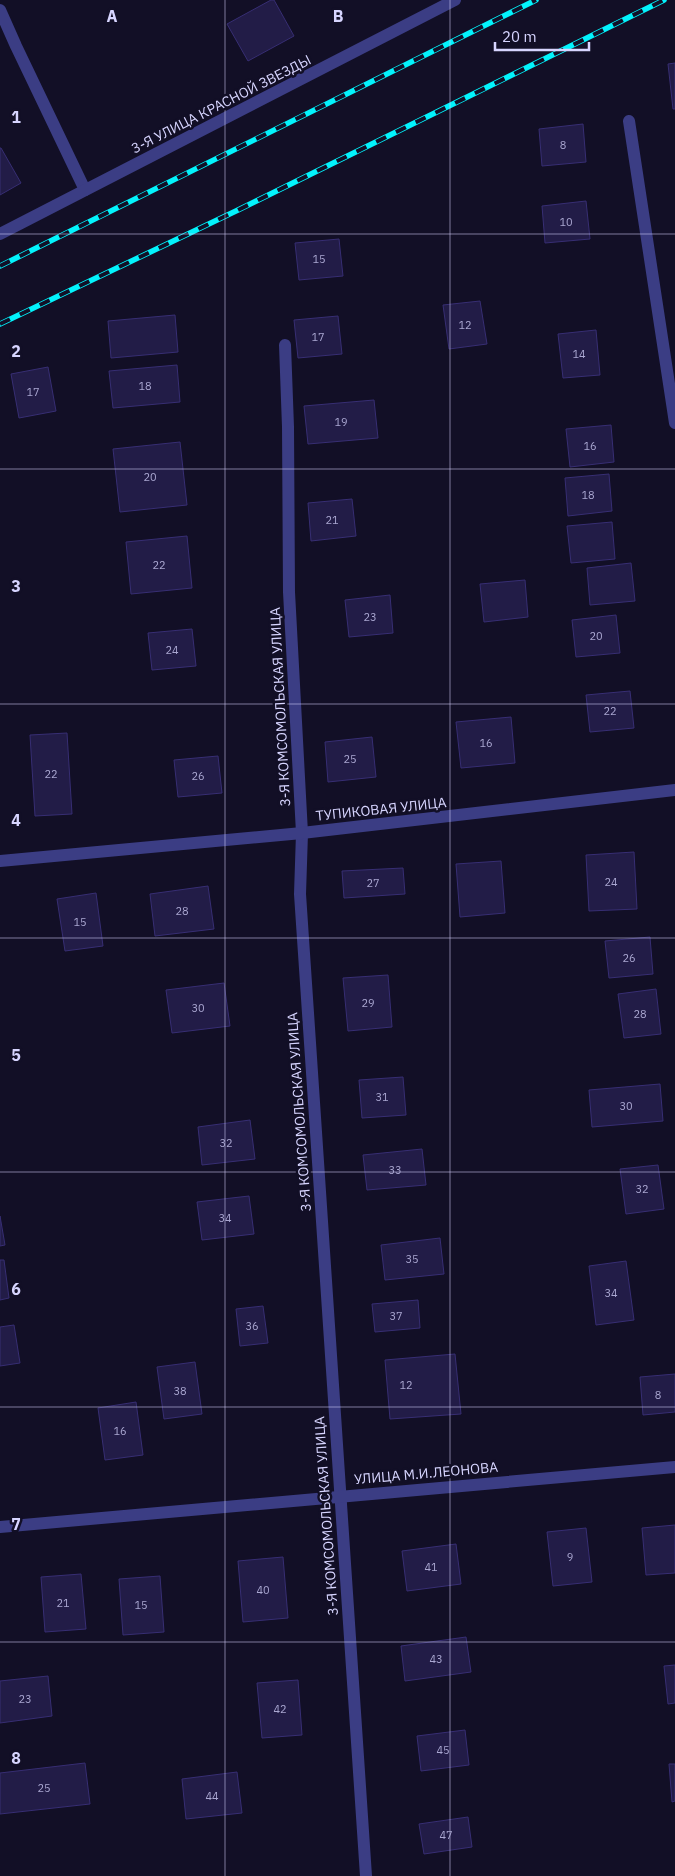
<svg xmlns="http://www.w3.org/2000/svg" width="675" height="1876" font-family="'IBM Plex Sans',sans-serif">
<rect width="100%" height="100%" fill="#120f26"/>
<!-- building -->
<g fill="#221c47" stroke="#372e73">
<path d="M271,0h3l20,36 -46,25 -21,-37z"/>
<path d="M675,63v46h-2l-5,-45z"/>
<path d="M583,124l3,38 -44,4 -3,-37z"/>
<path d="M0,148h1l20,35 -21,12z"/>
<path d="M586,201l4,38 -45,4 -3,-37z"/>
<path d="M339,239l4,37 -44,4 -4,-37z"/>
<path d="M480,301l7,43 -38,5 -6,-44z"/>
<path d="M175,315l3,37 -67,6 -3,-37z"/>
<path d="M338,316l4,38 -44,4 -4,-38z"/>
<path d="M596,330l4,45 -37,3 -5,-44z"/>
<path d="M177,365l3,37 -67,6 -4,-37z"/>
<path d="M48,367l8,44 -37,7 -8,-44z"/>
<path d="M374,400l4,38 -70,6 -4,-38z"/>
<path d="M611,425l3,37 -44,5 -4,-38z"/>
<path d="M180,442l7,63 -67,7 -7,-63z"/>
<path d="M609,474l3,37 -44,5 -3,-38z"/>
<path d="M352,499l4,37 -45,5 -3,-38z"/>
<path d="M612,522l3,37 -44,4 -4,-37z"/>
<path d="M187,536l5,52 -61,6 -5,-52z"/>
<path d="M631,563l4,38 -45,4 -3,-37z"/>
<path d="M525,580l3,37 -44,5 -4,-38z"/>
<path d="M390,595l3,38 -44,4 -4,-37z"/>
<path d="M616,615l4,38 -44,4 -4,-37z"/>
<path d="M192,629l4,37 -44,4 -4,-37z"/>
<path d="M630,691l4,37 -44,4 -4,-37z"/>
<path d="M511,717l4,46 -54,5 -5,-46z"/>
<path d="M67,733l5,81 -37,2 -5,-81z"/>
<path d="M372,737l4,40 -48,5 -3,-40z"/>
<path d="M218,756l4,37 -44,4 -4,-37z"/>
<path d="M634,852l3,57 -48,2 -3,-56z"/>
<path d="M501,861l4,52 -45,4 -4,-53z"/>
<path d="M403,868l2,26 -61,4 -2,-27z"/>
<path d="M208,886l6,43 -59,7 -5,-42z"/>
<path d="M96,893l7,53 -38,5 -8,-52z"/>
<path d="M650,937l3,37 -44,4 -4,-37z"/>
<path d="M388,975l4,52 -44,4 -5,-53z"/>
<path d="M224,983l6,43 -58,7 -6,-43z"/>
<path d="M656,989l5,45 -37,4 -6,-44z"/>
<path d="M403,1077l3,38 -44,3 -3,-38z"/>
<path d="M660,1084l3,37 -71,6 -3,-37z"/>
<path d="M250,1120l5,39 -53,6 -4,-38z"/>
<path d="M422,1149l4,36 -59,5 -4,-35z"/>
<path d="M658,1165l6,44 -38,5 -6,-45z"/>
<path d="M249,1196l5,38 -52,6 -5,-38z"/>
<path d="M0,1216l5,29 -5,1z"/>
<path d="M440,1238l4,36 -59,6 -4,-35z"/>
<path d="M0,1260h4l5,38 -9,2z"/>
<path d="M626,1261l8,59 -38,5 -7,-59z"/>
<path d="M418,1300l2,28 -45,4 -3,-28z"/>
<path d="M263,1306l5,37 -28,3 -4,-37z"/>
<path d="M14,1325l6,38 -20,3v-39z"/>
<path d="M455,1354l6,60 -71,5 -5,-59z"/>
<path d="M195,1362l7,52 -38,5 -7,-52z"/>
<path d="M675,1374v38l-32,3 -3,-38z"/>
<path d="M136,1402l7,53 -38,5 -7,-52z"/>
<path d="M675,1525v48l-29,2 -4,-47z"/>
<path d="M586,1528l6,54 -39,4 -6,-54z"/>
<path d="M456,1544l5,40 -54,7 -5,-40z"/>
<path d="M283,1557l5,61 -45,4 -5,-61z"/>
<path d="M81,1574l5,55 -41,3 -4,-55z"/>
<path d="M160,1576l4,56 -41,3 -4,-56z"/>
<path d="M466,1637l5,35 -66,9 -4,-35z"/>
<path d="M675,1665v38l-7,1 -4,-38z"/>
<path d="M48,1676l4,40 -52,7v-42z"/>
<path d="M298,1680l4,55 -40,3 -5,-55z"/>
<path d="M465,1730l4,35 -48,6 -4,-35z"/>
<path d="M85,1763l5,41 -90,10v-41z"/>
<path d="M669,1764h6v37l-3,1z"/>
<path d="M237,1772l5,41 -56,6 -4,-40z"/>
<path d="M468,1817l4,30 -48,7 -5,-30z"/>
</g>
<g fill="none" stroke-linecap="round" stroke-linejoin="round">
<!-- street -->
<g stroke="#3b3d84" stroke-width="12">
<path d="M0,10l16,36 69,144"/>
<path d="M629,121l46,302"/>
<path d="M0,234l455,-234"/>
<path d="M285,345l3,82 1,165 13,241 -2,61 66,982"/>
<path d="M0,861l302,-28 373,-43"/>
<path d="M0,1527l675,-60"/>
</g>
<defs>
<g id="rail">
<path d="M0,266l536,-266"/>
<path d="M0,324l238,-114 426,-210"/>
</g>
</defs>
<!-- rail casing -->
<use href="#rail" stroke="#03f3fc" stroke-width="5.5"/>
<!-- rail -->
<use href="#rail" stroke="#120f26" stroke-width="4" stroke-dasharray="11" stroke-linecap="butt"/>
</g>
<!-- grid -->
<path fill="none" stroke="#d7d5ff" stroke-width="1" stroke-opacity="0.55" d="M225,0v1876M450,0v1876M0,234h675M0,469h675M0,704h675M0,938h675M0,1172h675M0,1407h675M0,1642h675"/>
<g text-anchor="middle" stroke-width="5" stroke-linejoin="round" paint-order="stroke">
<!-- number labels -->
<g font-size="11" fill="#aaa7d1">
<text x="563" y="149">8</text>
<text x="566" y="226">10</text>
<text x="319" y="263">15</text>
<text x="465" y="329">12</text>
<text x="318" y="341">17</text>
<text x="579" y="358">14</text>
<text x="145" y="390">18</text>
<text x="33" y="396">17</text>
<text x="341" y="426">19</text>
<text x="590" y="450">16</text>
<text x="150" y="481">20</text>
<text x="588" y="499">18</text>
<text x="332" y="524">21</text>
<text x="159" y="569">22</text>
<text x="370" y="621">23</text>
<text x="596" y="640">20</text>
<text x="172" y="654">24</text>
<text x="610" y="715">22</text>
<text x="486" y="747">16</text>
<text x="350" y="763">25</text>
<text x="51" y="778">22</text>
<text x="198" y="780">26</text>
<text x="611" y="886">24</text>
<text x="373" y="887">27</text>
<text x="182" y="915">28</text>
<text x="80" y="926">15</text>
<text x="629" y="962">26</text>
<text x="368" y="1007">29</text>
<text x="198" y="1012">30</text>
<text x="640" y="1018">28</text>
<text x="382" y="1101">31</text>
<text x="626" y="1110">30</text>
<text x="226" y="1147">32</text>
<text x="395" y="1174">33</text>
<text x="642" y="1193">32</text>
<text x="225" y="1222">34</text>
<text x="412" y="1263">35</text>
<text x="611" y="1297">34</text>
<text x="396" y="1320">37</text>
<text x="252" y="1330">36</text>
<text x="406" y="1389">12</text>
<text x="180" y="1395">38</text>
<text x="658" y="1399">8</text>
<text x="120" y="1435">16</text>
<text x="570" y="1561">9</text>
<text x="431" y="1571">41</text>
<text x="263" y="1594">40</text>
<text x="63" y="1607">21</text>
<text x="141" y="1609">15</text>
<text x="436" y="1663">43</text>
<text x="25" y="1703">23</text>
<text x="280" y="1713">42</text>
<text x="443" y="1754">45</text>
<text x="44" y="1792">25</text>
<text x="212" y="1800">44</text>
<text x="446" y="1839">47</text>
</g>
<!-- street labels -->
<g font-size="14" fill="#d7d5ff" stroke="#120f26">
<text transform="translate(221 104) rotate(-27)" y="5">3-Я УЛИЦА КРАСНОЙ ЗВЕЗДЫ</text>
<text transform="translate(280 707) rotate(-93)" y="5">3-Я КОМСОМОЛЬСКАЯ УЛИЦА</text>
<text transform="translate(381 809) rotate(-6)" y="5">ТУПИКОВАЯ УЛИЦА</text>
<text transform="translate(299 1112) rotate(-94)" y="5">3-Я КОМСОМОЛЬСКАЯ УЛИЦА</text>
<text transform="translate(426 1473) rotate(-5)" y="5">УЛИЦА М.И.ЛЕОНОВА</text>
<text transform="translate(326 1516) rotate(-94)" y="5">3-Я КОМСОМОЛЬСКАЯ УЛИЦА</text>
</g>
</g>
<g font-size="16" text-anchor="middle" font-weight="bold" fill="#d7d5ff" stroke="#120f26" stroke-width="5" stroke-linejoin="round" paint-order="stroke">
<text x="112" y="22">A</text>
<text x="338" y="22">B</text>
<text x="16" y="123">1</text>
<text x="16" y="357">2</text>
<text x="16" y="592">3</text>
<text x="16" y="826">4</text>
<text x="16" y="1061">5</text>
<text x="16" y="1295">6</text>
<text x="16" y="1530">7</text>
<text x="16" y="1764">8</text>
</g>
<!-- scale -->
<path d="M495 42v8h94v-8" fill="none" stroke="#d7d5ff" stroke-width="2.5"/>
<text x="502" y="42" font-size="15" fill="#d7d5ff" stroke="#120f26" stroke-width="4" paint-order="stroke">20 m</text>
</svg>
